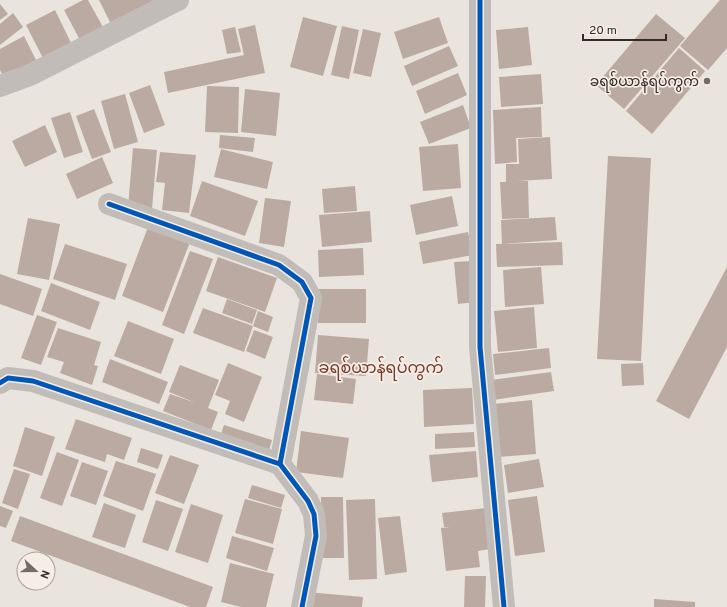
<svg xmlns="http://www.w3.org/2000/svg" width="727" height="607" font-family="Overpass,'Noto Sans Myanmar',sans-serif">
<rect width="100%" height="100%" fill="#eae4de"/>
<!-- building -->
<g fill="#bbaaa2">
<path d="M83,0h5l16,29 -23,13 -17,-32z"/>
<path d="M99,0h57l-45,24z"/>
<path d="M720,0h7v48l-19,22 -28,-24z"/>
<path d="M0,4l8,10 -8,6z"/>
<path d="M55,10l17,35 -28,15 -18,-35z"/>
<path d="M13,13l10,14 -23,18v-21z"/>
<path d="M656,14l29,24 -61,71 -28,-24z"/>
<path d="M303,17l34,9 -14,50 -33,-9z"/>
<path d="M439,17l9,26 -45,16 -9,-27z"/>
<path d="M255,25l10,48 -97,20 -4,-21 80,-17 -6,-26z"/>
<path d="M342,26l17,4 -10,49 -18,-4z"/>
<path d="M235,27l6,25 -14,2 -5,-24z"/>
<path d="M528,27l4,38 -33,4 -3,-39z"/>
<path d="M363,29l18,4 -10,44 -18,-4z"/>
<path d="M24,36l12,24 -33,16 -3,-6v-21z"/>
<path d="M449,46l9,20 -46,20 -8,-20z"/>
<path d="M679,48l26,23 -53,63 -26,-23z"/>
<path d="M458,73l9,22 -42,19 -9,-23z"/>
<path d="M541,74l2,30 -42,3 -2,-30z"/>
<path d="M150,85l15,40 -21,8 -15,-40z"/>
<path d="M207,86l32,1 -1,46 -33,-1z"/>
<path d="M245,89l35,4 -4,43 -35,-4z"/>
<path d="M125,94l13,48 -24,7 -13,-48z"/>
<path d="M463,105l8,23 -42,16 -9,-22z"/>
<path d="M541,107l1,30 -26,1 1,24 -22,2 -2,-54z"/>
<path d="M94,109l17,43 -19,7 -16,-43z"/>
<path d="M70,112l13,40 -19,6 -13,-40z"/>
<path d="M45,125l12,27 -32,15 -13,-26z"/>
<path d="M220,135l35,3 -2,14 -34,-4z"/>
<path d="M550,137l2,42 -35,2h11l1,37 -27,1 -2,-37h6v-18h13l-1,-25z"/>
<path d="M458,144l3,44 -38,3 -4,-44z"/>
<path d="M133,148l24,2 -5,59 -24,-2z"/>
<path d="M221,149l52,13 -6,27 -53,-12z"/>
<path d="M160,152l36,3 -7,58 -27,-3 3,-27 -9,-1z"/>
<path d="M608,156l43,2 -10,203 -44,-2z"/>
<path d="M102,157l11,26 -36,16 -11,-25z"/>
<path d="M202,181l56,20 -13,35 -55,-20z"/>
<path d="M355,186l2,25 -33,2 -2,-24z"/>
<path d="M452,196l6,30 -42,9 -6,-30z"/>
<path d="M265,198l26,3 -7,46 -25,-4z"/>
<path d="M370,211l2,31 -50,5 -3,-32z"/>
<path d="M555,217l2,23 -55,4 -1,-24z"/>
<path d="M28,218l32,6 -11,56 -32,-6z"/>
<path d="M148,227l42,15 -27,70 -41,-16z"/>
<path d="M468,232l5,23 -50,9 -4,-22z"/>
<path d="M562,242l1,23 -66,2 -1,-23z"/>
<path d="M65,244l62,20 -12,36 -62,-21z"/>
<path d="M363,248l1,27 -45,2 -1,-27z"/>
<path d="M190,251l23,8 -29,75 -22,-9z"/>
<path d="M218,257l59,21 -12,34 -59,-21z"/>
<path d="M471,261l4,41 -17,2 -4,-42z"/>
<path d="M541,267l3,37 -39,3 -2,-37z"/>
<path d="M727,267v80l-38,72 -33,-18z"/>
<path d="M0,274l42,15 -9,27 -33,-12z"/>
<path d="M51,283l49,19 -10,28 -49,-19z"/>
<path d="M319,289h47v34h-48z"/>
<path d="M227,299l30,11 -5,14 -30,-11z"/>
<path d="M534,307l3,41 -39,4 -4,-41z"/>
<path d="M203,308l50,18 5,-15 15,6 -5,15 -15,-6 -9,26 -51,-19z"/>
<path d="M37,315l20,7 -16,43 -20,-7z"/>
<path d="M128,321l46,18 -13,35 -47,-18z"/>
<path d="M58,328l43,14 -7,23 4,1 -6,19 -32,-12 4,-11 -17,-5z"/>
<path d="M254,330l19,7 -8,22 -19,-8z"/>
<path d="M318,335l51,4 -3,37 -51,-3z"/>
<path d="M549,348l2,20 -56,7 -2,-21z"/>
<path d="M110,359l58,23 -9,22 -57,-22z"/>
<path d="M228,363l34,14 -18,45 -19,-8 5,-13 -15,-6z"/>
<path d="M643,363l1,22 -22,1 -1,-22z"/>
<path d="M180,365l39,15 -11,28 10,4 -7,18 -48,-19 7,-17 26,9 -27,-11z"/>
<path d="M551,372l3,19 -61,9 -2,-20z"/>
<path d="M317,374l39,5 -3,25 -39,-4z"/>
<path d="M472,388l2,36 -50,3 -1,-37z"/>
<path d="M532,400l4,54 -38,3 -4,-53z"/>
<path d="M76,419l56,19 -8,22 -17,-6 -2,8 -40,-13z"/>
<path d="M224,425l48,15 -5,18 -52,-6z"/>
<path d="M25,427l30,10 -13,39 -29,-10z"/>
<path d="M301,431l48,7 -6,40 -47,-6z"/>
<path d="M474,432l1,15 -40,2v-15z"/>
<path d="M141,448l22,7 -5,14 -21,-7z"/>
<path d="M476,451l2,26 -46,5 -3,-27z"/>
<path d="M57,452l22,8 -17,46 -22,-8z"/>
<path d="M170,455l29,10 -15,39 -29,-11z"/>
<path d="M539,459l5,28 -36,6 -4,-28z"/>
<path d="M116,461l40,13 -13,37 -40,-15z"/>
<path d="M82,462l26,9 -12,34 -26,-9z"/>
<path d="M14,469l16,5 -12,35 -16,-6z"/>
<path d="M252,485l33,10 -4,13 -33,-10z"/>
<path d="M537,496l8,56 -30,4 -7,-56z"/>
<path d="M321,497h22l1,61h-22z"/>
<path d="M245,499l37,10 -9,35 -38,-11z"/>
<path d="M375,499l2,80 -28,1 -3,-80z"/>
<path d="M156,500l27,9 -15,42 -26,-9z"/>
<path d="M104,503l32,12 -11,33 -33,-11z"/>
<path d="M191,504l32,11 -15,48 -33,-11z"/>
<path d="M0,506l13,5 -7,17 -6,-2z"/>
<path d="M486,508l4,41 -12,2 2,16 -34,4 -5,-43 9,-1h-6l-2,-14z"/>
<path d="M20,516l193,71 -7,20h-16l-179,-66z"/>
<path d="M400,516l7,56 -22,3 -7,-57z"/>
<path d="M232,536l42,12 -7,23 -41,-13z"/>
<path d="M230,563l44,11 -8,33h-25l-20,-5z"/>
<path d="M465,576h21l-1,31h-21z"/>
<path d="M307,592l56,5 -1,10h-57z"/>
<path d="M654,599l41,3v5h-41z"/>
</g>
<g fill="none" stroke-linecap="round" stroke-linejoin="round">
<!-- minor -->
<g stroke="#c2bcb8" stroke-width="22">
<path d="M480,0v347l24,260"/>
<path d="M0,86l30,-11 148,-75"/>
<path d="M109,204l170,61 23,17 9,16 -31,166"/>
<path d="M0,383l8,-5 25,3 247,83 28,37 6,13 2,22 -14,71"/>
</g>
<defs>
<g id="cycleway">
<path d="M480,0v347l24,260"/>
<path d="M109,204l170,61 23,17 9,16 -31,166"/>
<path d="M0,383l8,-5 25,3 247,83 28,37 6,13 2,22 -14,71"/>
</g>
</defs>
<!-- cycleway casing -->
<use href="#cycleway" stroke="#f6eee6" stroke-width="8"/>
<!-- cycleway -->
<use href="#cycleway" stroke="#0057b8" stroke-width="5"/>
</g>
<!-- markers -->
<circle fill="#726b67" stroke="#f6eee6" stroke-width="1.5" cx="707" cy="81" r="4"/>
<g text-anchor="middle" stroke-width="3.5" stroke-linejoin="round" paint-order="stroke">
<!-- poi labels -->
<g font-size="14" fill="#322a27" stroke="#f6eee6" text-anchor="end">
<text x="699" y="86">ခရစ်ယာန်ရပ်ကွက်</text>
</g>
<!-- quarter labels -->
<g font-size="16" fill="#763c2a" stroke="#f6eee6">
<text x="381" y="373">ခရစ်ယာန်ရပ်ကွက်</text>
</g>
</g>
<!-- north arrow -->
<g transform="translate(36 571) rotate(111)"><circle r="19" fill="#f6eee6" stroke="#a8a09a"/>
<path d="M0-3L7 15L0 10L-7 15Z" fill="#726b67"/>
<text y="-6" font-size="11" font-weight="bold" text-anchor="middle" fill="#322a27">N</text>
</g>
<!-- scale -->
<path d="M583 34v6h83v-6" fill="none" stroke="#322a27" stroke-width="2"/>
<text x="589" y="34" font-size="12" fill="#322a27" stroke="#f6eee6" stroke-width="3" paint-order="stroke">20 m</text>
</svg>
